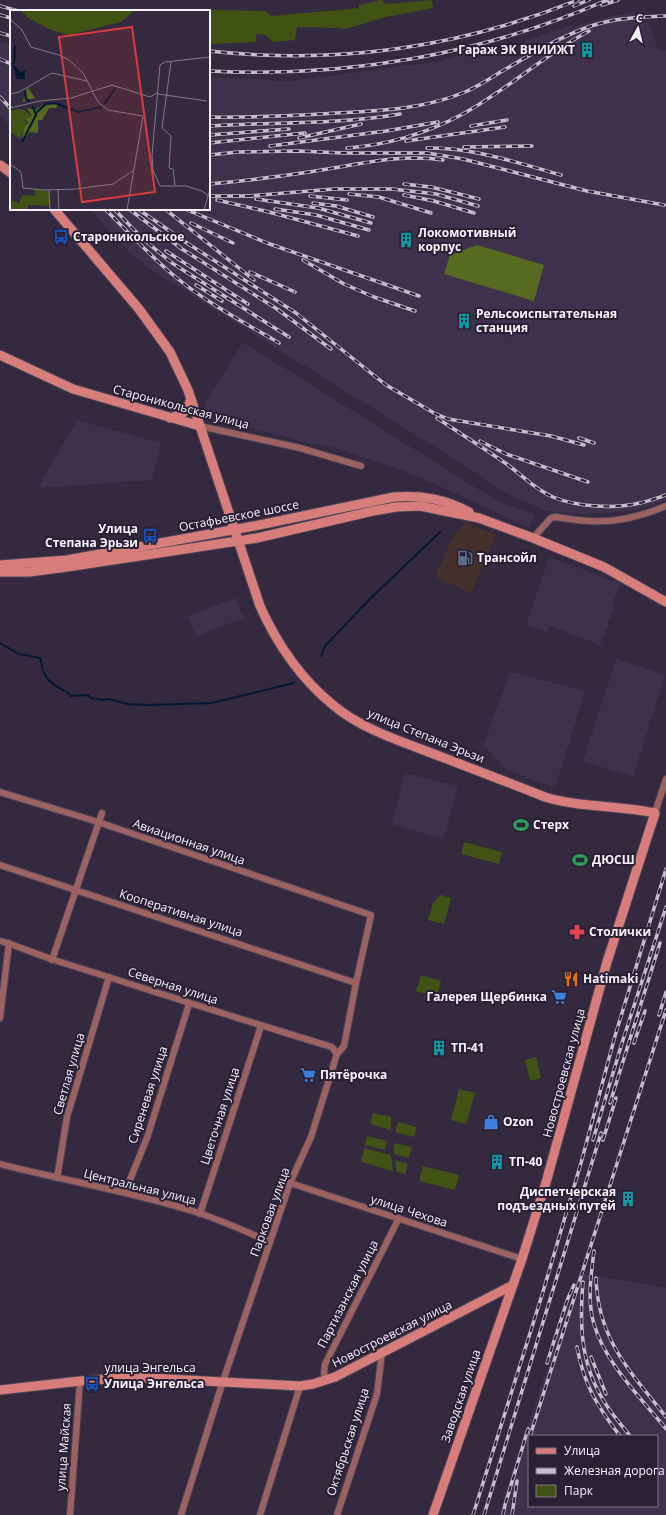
<svg xmlns="http://www.w3.org/2000/svg" width="666" height="1515" font-family="'Open Sans',sans-serif">
<rect width="100%" height="100%" fill="#34293e"/>
<!-- commercial -->
<path fill="#44312b" d="M466,522l30,13 -25,58 -36,-16 17,-38z"/>
<!-- built -->
<g fill="#3f314b" fill-rule="evenodd">
<path d="M634,12l1,11h13l11,28h7v449l-29,10 -45,4h-18l-26,-3 -28,-11 -29,-16 -18,-13 -320,-200 -23,-18 -41,-44h120v-132l50,2 25,3 156,-21 31,-10 3,7 98,-33 1,2 30,-9z"/>
<path d="M0,41l11,3v82l-11,-9z"/>
<path d="M243,342l254,159 38,14 -6,13 -98,-46 -30,-12 -70,-23 -24,-4 -89,-24 -12,-7 -1,-8z"/>
<path d="M77,420l84,23 -9,37 -114,8z"/>
<path d="M549,557l71,26 -8,22 3,1 -15,39 -50,-19 -3,6 -21,-7z"/>
<path d="M236,598l8,20 -48,18 -8,-20z"/>
<path d="M616,659l49,16 -32,102 -50,-16z"/>
<path d="M510,672l75,19 -30,97 -48,-18 -24,-25z"/>
<path d="M405,773l53,13 -13,48 -5,4 -48,-14z"/>
<path d="M580,1273l86,15v227h-167l11,-37zM529,1436h128v70h-128z"/>
</g>
<!-- green -->
<g fill="#405214">
<path d="M381,0h2l2,4 47,-4 1,8 -47,9 -41,12 -6,-1 -42,-1 -2,13 -22,2 -7,-7 -10,-1v8l-45,2v-6l-2,-1v-26h-27v-2l84,2 5,5 88,-8v-3z"/>
<path d="M464,842l38,10 -3,12 -38,-10z"/>
<path d="M441,895l10,3 -7,26 -16,-4 5,-17z"/>
<path d="M421,975l20,6 -4,16 -21,-6z"/>
<path d="M536,1057l5,21 -11,3 -5,-21z"/>
<path d="M459,1089l16,4 -9,31 -15,-4z"/>
<path d="M373,1113l18,4v13l-21,-6z"/>
<path d="M398,1122l19,5 -3,10 -19,-5z"/>
<path d="M367,1136l20,5 -2,9 -20,-5z"/>
<path d="M394,1143l18,4 -3,11 -15,-4z"/>
<path d="M364,1148l27,7 2,16 -32,-9z"/>
<path d="M395,1160l13,4 -3,10 -8,-2z"/>
<path d="M423,1166l36,9 -4,15 -36,-9z"/>
</g>
<!-- forest -->
<path fill="#566b1f" d="M477,245l67,20 -10,36 -90,-27 6,-19z"/>
<g fill="none" stroke-linecap="round" stroke-linejoin="round">
<!-- stream -->
<g stroke="#031835" stroke-width="2">
<path d="M0,643l19,11 21,4c3,6 0,11 6,18 2,4 8,9 12,11 5,4 9,3 13,9l17,-1 3,3 12,2 5,-1 20,5 20,1 64,-2 82,-20"/>
<path d="M321,656l4,-10 45,-47 70,-67"/>
</g>
<defs>
<g id="street">
<path d="M200,426l100,22 61,18"/>
<path d="M533,538l18,-20 4,-1c11,1 23,4 34,4 26,2 53,-5 77,-15"/>
<path d="M0,792l98,30 273,93 -15,68 -12,63 -7,8 -26,83 -21,46 -20,59 -47,139 -42,134"/>
<path d="M655,813l11,-34"/>
<path d="M0,865l356,118"/>
<path d="M0,941c18,5 36,13 54,19 93,29 185,59 278,87l5,7"/>
<path d="M52,960l50,-147"/>
<path d="M0,1018l9,-75"/>
<path d="M0,1164c66,17 134,28 199,49 24,8 48,19 71,29"/>
<path d="M57,1178l10,-61 42,-140"/>
<path d="M290,1183l232,76"/>
<path d="M125,1192l22,-54 42,-134"/>
<path d="M200,1214l61,-188"/>
<path d="M325,1380l-1,-6 1,-10 74,-146"/>
<path d="M70,1515l10,-134"/>
<path d="M260,1515l40,-129"/>
<path d="M337,1515l40,-121 5,-42"/>
</g>
<g id="secondary">
<path d="M0,165l11,8"/>
<path d="M54,209l85,100 31,43 18,38 72,216c17,38 40,72 73,99 26,22 61,34 93,46 39,15 79,30 119,46 36,11 74,8 110,16l-48,149 -60,217 -25,80 -89,256"/>
<path d="M0,355l73,34 127,37"/>
<path d="M170,418c14,-4 16,-5 21,-19"/>
<path d="M0,565l67,-5 187,-34 140,-29c28,-2 51,2 75,15"/>
<path d="M0,572h29l38,-5 151,-23 39,-6 116,-27 23,-4 24,-1 59,12 54,20 71,29 62,35"/>
<path d="M0,1390l80,-9 51,-4 169,9 13,-2 22,-7 178,-92"/>
</g>
</defs>
<!-- street casing -->
<use href="#street" stroke="#4f4559" stroke-width="8"/>
<!-- secondary casing -->
<use href="#secondary" stroke="#4f4559" stroke-width="11"/>
<!-- street -->
<use href="#street" stroke="#9b6261" stroke-width="6"/>
<!-- secondary -->
<use href="#secondary" stroke="#d77e7c" stroke-width="9"/>
<defs>
<g id="rail">
<path d="M602,5l16,-5"/>
<path d="M0,6l18,5"/>
<path d="M574,6l15,-6"/>
<path d="M0,15l11,3"/>
<path d="M0,33l11,3"/>
<path d="M209,51c129,14 249,-3 369,-51"/>
<path d="M0,59l11,5"/>
<path d="M209,71c136,7 273,-16 398,-71"/>
<path d="M0,97l11,12"/>
<path d="M209,117c38,1 75,-1 112,-3 48,-3 99,-3 144,-22 12,-5 23,-12 34,-19 29,-17 60,-36 92,-47 23,-8 51,-9 75,-10"/>
<path d="M209,126c64,-4 127,-1 191,-12"/>
<path d="M471,126l36,-6"/>
<path d="M209,135l80,-6"/>
<path d="M299,138l62,-14"/>
<path d="M406,141l99,-14"/>
<path d="M209,143l96,-10"/>
<path d="M270,146l116,-15 52,-9"/>
<path d="M464,147l68,-1"/>
<path d="M347,148c39,-3 80,-15 114,-33 45,-24 83,-60 128,-84"/>
<path d="M427,148c45,-1 91,15 134,27"/>
<path d="M209,155l29,-3 60,-1 45,2h84l36,6 124,32 77,14"/>
<path d="M209,184c34,-3 67,-7 100,-12 44,-6 89,-19 134,-12"/>
<path d="M404,184l27,3 48,12"/>
<path d="M349,194l30,3 52,16"/>
<path d="M404,195l30,6 40,12"/>
<path d="M209,196h44"/>
<path d="M248,196l86,-7h58l44,5 42,12"/>
<path d="M310,196l37,4"/>
<path d="M256,199l62,9 53,15"/>
<path d="M217,200l52,12 89,24"/>
<path d="M313,203l23,3 37,11"/>
<path d="M105,209c24,24 47,49 73,70 31,25 67,44 101,64"/>
<path d="M114,209l29,30 29,24 117,74"/>
<path d="M129,209l53,40 95,60 54,40"/>
<path d="M138,209l49,34 109,70 90,72 48,28 14,6 103,17 33,9"/>
<path d="M165,209l89,71"/>
<path d="M185,209l82,34 152,53"/>
<path d="M275,209l41,6 53,15"/>
<path d="M191,223l42,20"/>
<path d="M166,251l82,53"/>
<path d="M303,260l41,24 30,13 41,14"/>
<path d="M250,272l45,20"/>
<path d="M196,285l26,16"/>
<path d="M437,418c24,16 48,31 71,47 15,11 28,25 45,32 24,10 62,12 87,6 9,-2 17,-5 26,-8"/>
<path d="M579,438l15,5"/>
<path d="M480,441l26,13 82,28"/>
<path d="M659,1015l7,-23"/>
<path d="M634,1043l11,-32"/>
<path d="M610,1103l50,-160"/>
<path d="M593,1140l29,-97 44,-136"/>
<path d="M603,1140l13,-42"/>
<path d="M594,1251c-3,24 -7,50 0,73 11,39 47,74 72,105"/>
<path d="M596,1278c2,62 34,93 70,139"/>
<path d="M583,1282c-4,47 -2,87 26,127 7,10 14,18 21,27"/>
<path d="M577,1347c7,38 20,59 43,89"/>
<path d="M591,1357l15,37"/>
<path d="M547,1363l21,-65 6,-13"/>
<path d="M530,1436l136,-426"/>
<path d="M473,1515l69,-220 39,-132 34,-127 51,-167"/>
<path d="M484,1515l117,-382"/>
<path d="M503,1515l2,-10 23,-76"/>
<path d="M512,1515l5,-34"/>
</g>
</defs>
<!-- rail casing -->
<use href="#rail" stroke="#c5bdcd" stroke-width="3.5"/>
<!-- rail -->
<use href="#rail" stroke="#2a2033" stroke-width="2" stroke-dasharray="6" stroke-linecap="butt"/>
</g>
<!-- icons -->
<defs>
<symbol id="building-bare" viewBox="-9 -9 18 18"><path d="M-4-6H4V6H1V3H-1V6H-4ZM-2.5-4.3h1.7v1.8h-1.7ZM.8-4.3h1.7v1.8H.8ZM-2.5-1h1.7V.8h-1.7ZM.8-1h1.7V.8H.8Z" fill="#0f9aa8" stroke="#2a2033" stroke-width="2.5" paint-order="stroke"/></symbol>
<symbol id="bus-bare" viewBox="-9 -9 18 18"><path d="M-5-6H5V4H4V6H2V4H-2V6H-4V4H-5ZM-3.5-4V0h7V-4ZM-3.5 1.2v1.5H-2V1.2ZM2 1.2v1.5H3.5V1.2Z" fill="#1a4fb4" stroke="#2a2033" stroke-width="2.5" paint-order="stroke"/></symbol>
<symbol id="fuel-bare" viewBox="-9 -9 18 18"><path d="M-5.5-6h7V0h2V4h1.3V-2.5L3-4.5l.8-.8L6-3V5H2.5V1h-1V6h-7ZM-4.2-4.7v3.2H.2V-4.7Z" fill="#5c6f8a" stroke="#2a2033" stroke-width="2.5" paint-order="stroke"/></symbol>
<symbol id="stadium-bare" viewBox="-9 -9 18 18"><path d="M0-5a6.5 5 0 1 0 0 10a6.5 5 0 1 0 0-10ZM-3.5-1.8h7v3.6h-7Z" fill="#2e9e5b" stroke="#2a2033" stroke-width="2.5" paint-order="stroke"/></symbol>
<symbol id="pharmacy-bare" viewBox="-9 -9 18 18"><path d="M-2-6h4v4h4v4h-4v4h-4v-4h-4v-4h4Z" fill="#e0444e" stroke="#2a2033" stroke-width="2.5" paint-order="stroke"/></symbol>
<symbol id="restaurant-bare" viewBox="-9 -9 18 18"><path d="M-5-6h1v4h1v-4h1v4h1v-4h1v5L-1.5 .5V6h-2V.5L-5-1ZM5-6V6H3V1.5H1.5Q1.5-4 5-6Z" fill="#e8710a" stroke="#2a2033" stroke-width="2.5" paint-order="stroke"/></symbol>
<symbol id="supermarket-bare" viewBox="-9 -9 18 18"><path d="M-6-5.5h2.5l.6 2H6L4.5 2H-2.5L-4.4-4H-6ZM-1.5 3.2a1.3 1.3 0 1 0 .1 0ZM3 3.2a1.3 1.3 0 1 0 .1 0Z" fill="#3f7fe0" stroke="#2a2033" stroke-width="2.5" paint-order="stroke"/></symbol>
<symbol id="shop-bare" viewBox="-9 -9 18 18"><path d="M-5-2.5h2.3a2.7 3.5 0 0 1 5.4 0H5L5.5 6h-11ZM-1.5-2.5h3a1.5 2.3 0 0 0-3 0Z" fill="#3f7fe0" stroke="#2a2033" stroke-width="2.5" paint-order="stroke"/></symbol>
</defs>
<g fill-rule="evenodd">
<use href="#building-bare" x="576" y="39" width="22" height="22"/>
<use href="#bus-bare" x="50" y="226" width="22" height="22"/>
<use href="#building-bare" x="395" y="229" width="22" height="22"/>
<use href="#building-bare" x="453" y="310" width="22" height="22"/>
<use href="#bus-bare" x="139" y="525" width="22" height="22"/>
<use href="#fuel-bare" x="454" y="547" width="22" height="22"/>
<use href="#stadium-bare" x="510" y="814" width="22" height="22"/>
<use href="#stadium-bare" x="569" y="849" width="22" height="22"/>
<use href="#pharmacy-bare" x="566" y="921" width="22" height="22"/>
<use href="#restaurant-bare" x="560" y="968" width="22" height="22"/>
<use href="#supermarket-bare" x="548" y="986" width="22" height="22"/>
<use href="#building-bare" x="428" y="1037" width="22" height="22"/>
<use href="#supermarket-bare" x="297" y="1064" width="22" height="22"/>
<use href="#shop-bare" x="480" y="1111" width="22" height="22"/>
<use href="#building-bare" x="486" y="1151" width="22" height="22"/>
<use href="#building-bare" x="617" y="1188" width="22" height="22"/>
<use href="#bus-bare" x="81" y="1373" width="22" height="22"/>
</g>
<g text-anchor="middle" stroke-width="4" stroke-linejoin="round" paint-order="stroke">
<!-- poi labels -->
<g font-size="12" font-weight="bold" fill="#f8f1ff" stroke="#2a2033" text-anchor="start">
<text x="575" y="54" text-anchor="end">Гараж ЭК ВНИИЖТ</text>
<text x="418" y="237">Локомотивный<tspan x="418" dy="14">корпус</tspan></text>
<text x="73" y="241">Староникольское</text>
<text x="476" y="318">Рельсоиспытательная<tspan x="476" dy="14">станция</tspan></text>
<text x="138" y="533" text-anchor="end">Улица<tspan x="138" dy="14">Степана Эрьзи</tspan></text>
<text x="477" y="562">Трансойл</text>
<text x="533" y="829">Стерх</text>
<text x="592" y="864">ДЮСШ</text>
<text x="589" y="936">Столички</text>
<text x="583" y="983">Hatimaki</text>
<text x="547" y="1001" text-anchor="end">Галерея Щербинка</text>
<text x="451" y="1052">ТП-41</text>
<text x="320" y="1079">Пятёрочка</text>
<text x="503" y="1126">Ozon</text>
<text x="509" y="1166">ТП-40</text>
<text x="616" y="1196" text-anchor="end">Диспетчерская<tspan x="616" dy="14">подъездных путей</tspan></text>
<text x="104" y="1388">Улица Энгельса</text>
</g>
<!-- street labels -->
<g font-size="12" fill="#f8f1ff" stroke="#2a2033">
<text transform="translate(181 407) rotate(15)" y="4">Староникольская улица</text>
<text transform="translate(239 516) rotate(-11)" y="4">Остафьевское шоссе</text>
<text transform="translate(426 736) rotate(22)" y="4">улица Степана Эрьзи</text>
<text transform="translate(189 842) rotate(19)" y="4">Авиационная улица</text>
<text transform="translate(181 913) rotate(18)" y="4">Кооперативная улица</text>
<text transform="translate(173 986) rotate(18)" y="4">Северная улица</text>
<text transform="translate(564 1073) rotate(-75)" y="4">Новостроевская улица</text>
<text transform="translate(69 1074) rotate(-74)" y="4">Светлая улица</text>
<text transform="translate(148 1095) rotate(-72)" y="4">Сиреневая улица</text>
<text transform="translate(220 1116) rotate(-72)" y="4">Цветочная улица</text>
<text transform="translate(140 1187) rotate(14)" y="4">Центральная улица</text>
<text transform="translate(409 1211) rotate(18)" y="4">улица Чехова</text>
<text transform="translate(270 1212) rotate(-70)" y="4">Парковая улица</text>
<text transform="translate(348 1294) rotate(-63)" y="4">Партизанская улица</text>
<text transform="translate(392 1334) rotate(-27)" y="4">Новостроевская улица</text>
<text x="150" y="1372">улица Энгельса</text>
<text transform="translate(461 1396) rotate(-71)" y="4">Заводская улица</text>
<text transform="translate(348 1442) rotate(-72)" y="4">Октябрьская улица</text>
<text transform="translate(64 1447) rotate(-86)" y="4">улица Майская</text>
</g>
</g>
<!-- overview -->
<g transform="translate(10 10)">
<rect width="200" height="200" fill="#34293e"/>
<path d="M10,0h115l-14,12 -52,13 -18,-5 -23,-12zM8,99l8,2 5,5 -7,4 4,3h-3l1,4 -6,12 -10,-7v-21zM25,180l14,1v15l-21,-1v5h-18l3,-13v4l6,2 3,-8 13,1z" fill="#405214"/>
<path d="M18,78l7,10 -13,4 4,-7 -2,-5zM49,94l-3,4h-7l-7,12h-4v13l-8,-1 -8,8 3,-15 4,-2 -4,-4 7,-3 -5,-8 8,2 8,-5z" fill="#566b1f"/>
<path d="M2,53l9,9 4,-2v9h-8z" fill="#031835"/>
<path fill="none" stroke="#031835" stroke-width="2" d="M4,54l1,-19M15,80l1,9 4,2M94,94l11,-15M26,103l10,-9 9,-1 23,9 24,-5M12,132l14,-27 -4,-10"/>
<path fill="none" stroke="#82798b" stroke-width="1" d="M0,9l12,11 9,17 28,8 10,5 14,13 10,19M200,47l-45,5 -5,3 -8,90 1,15 7,16h26l16,5 8,6M161,52l-9,66 9,8 -2,32 4,1 2,16M83,83l6,10 9,7 35,6 -16,94M0,84l9,-2 33,-19 35,8M148,84l49,7M0,98l30,-7 31,-3 41,-13 38,12 7,-4M0,154l11,8 2,16 21,2 32,-1 37,-5 21,-14M39,180l1,20M48,180l1,20M194,200l6,-21"/>
<path fill="#d93c3e" fill-opacity="0.15" stroke="#d93c3e" stroke-width="2" d="M122,17l23,165 -73,10 -23,-165z"/>
<rect width="200" height="200" fill="none" stroke="#f8f1ff" stroke-width="2"/>
</g>
<!-- legend -->
<rect x="528" y="1435" width="130" height="72" fill="#2a2033" stroke="#7c7485"/>
<rect x="536" y="1448" width="20" height="6" fill="#d77e7c" stroke="#7c7485"/>
<text x="564" y="1455" font-size="12" fill="#f8f1ff">Улица</text>
<rect x="536" y="1468" width="20" height="6" fill="#c5bdcd" stroke="#7c7485"/>
<text x="564" y="1475" font-size="12" fill="#f8f1ff">Железная дорога</text>
<rect x="536" y="1485" width="20" height="12" fill="#405214" stroke="#7c7485"/>
<text x="564" y="1495" font-size="12" fill="#f8f1ff">Парк</text>
<!-- north arrow -->
<g transform="translate(638 28) rotate(8)" stroke="#2a2033" stroke-width="3" paint-order="stroke">
<path d="M0-3L7 15L0 10L-7 15Z" fill="#f8f1ff"/>
<text y="-6" font-size="11" font-weight="bold" text-anchor="middle" fill="#f8f1ff">С</text>
</g>
</svg>
